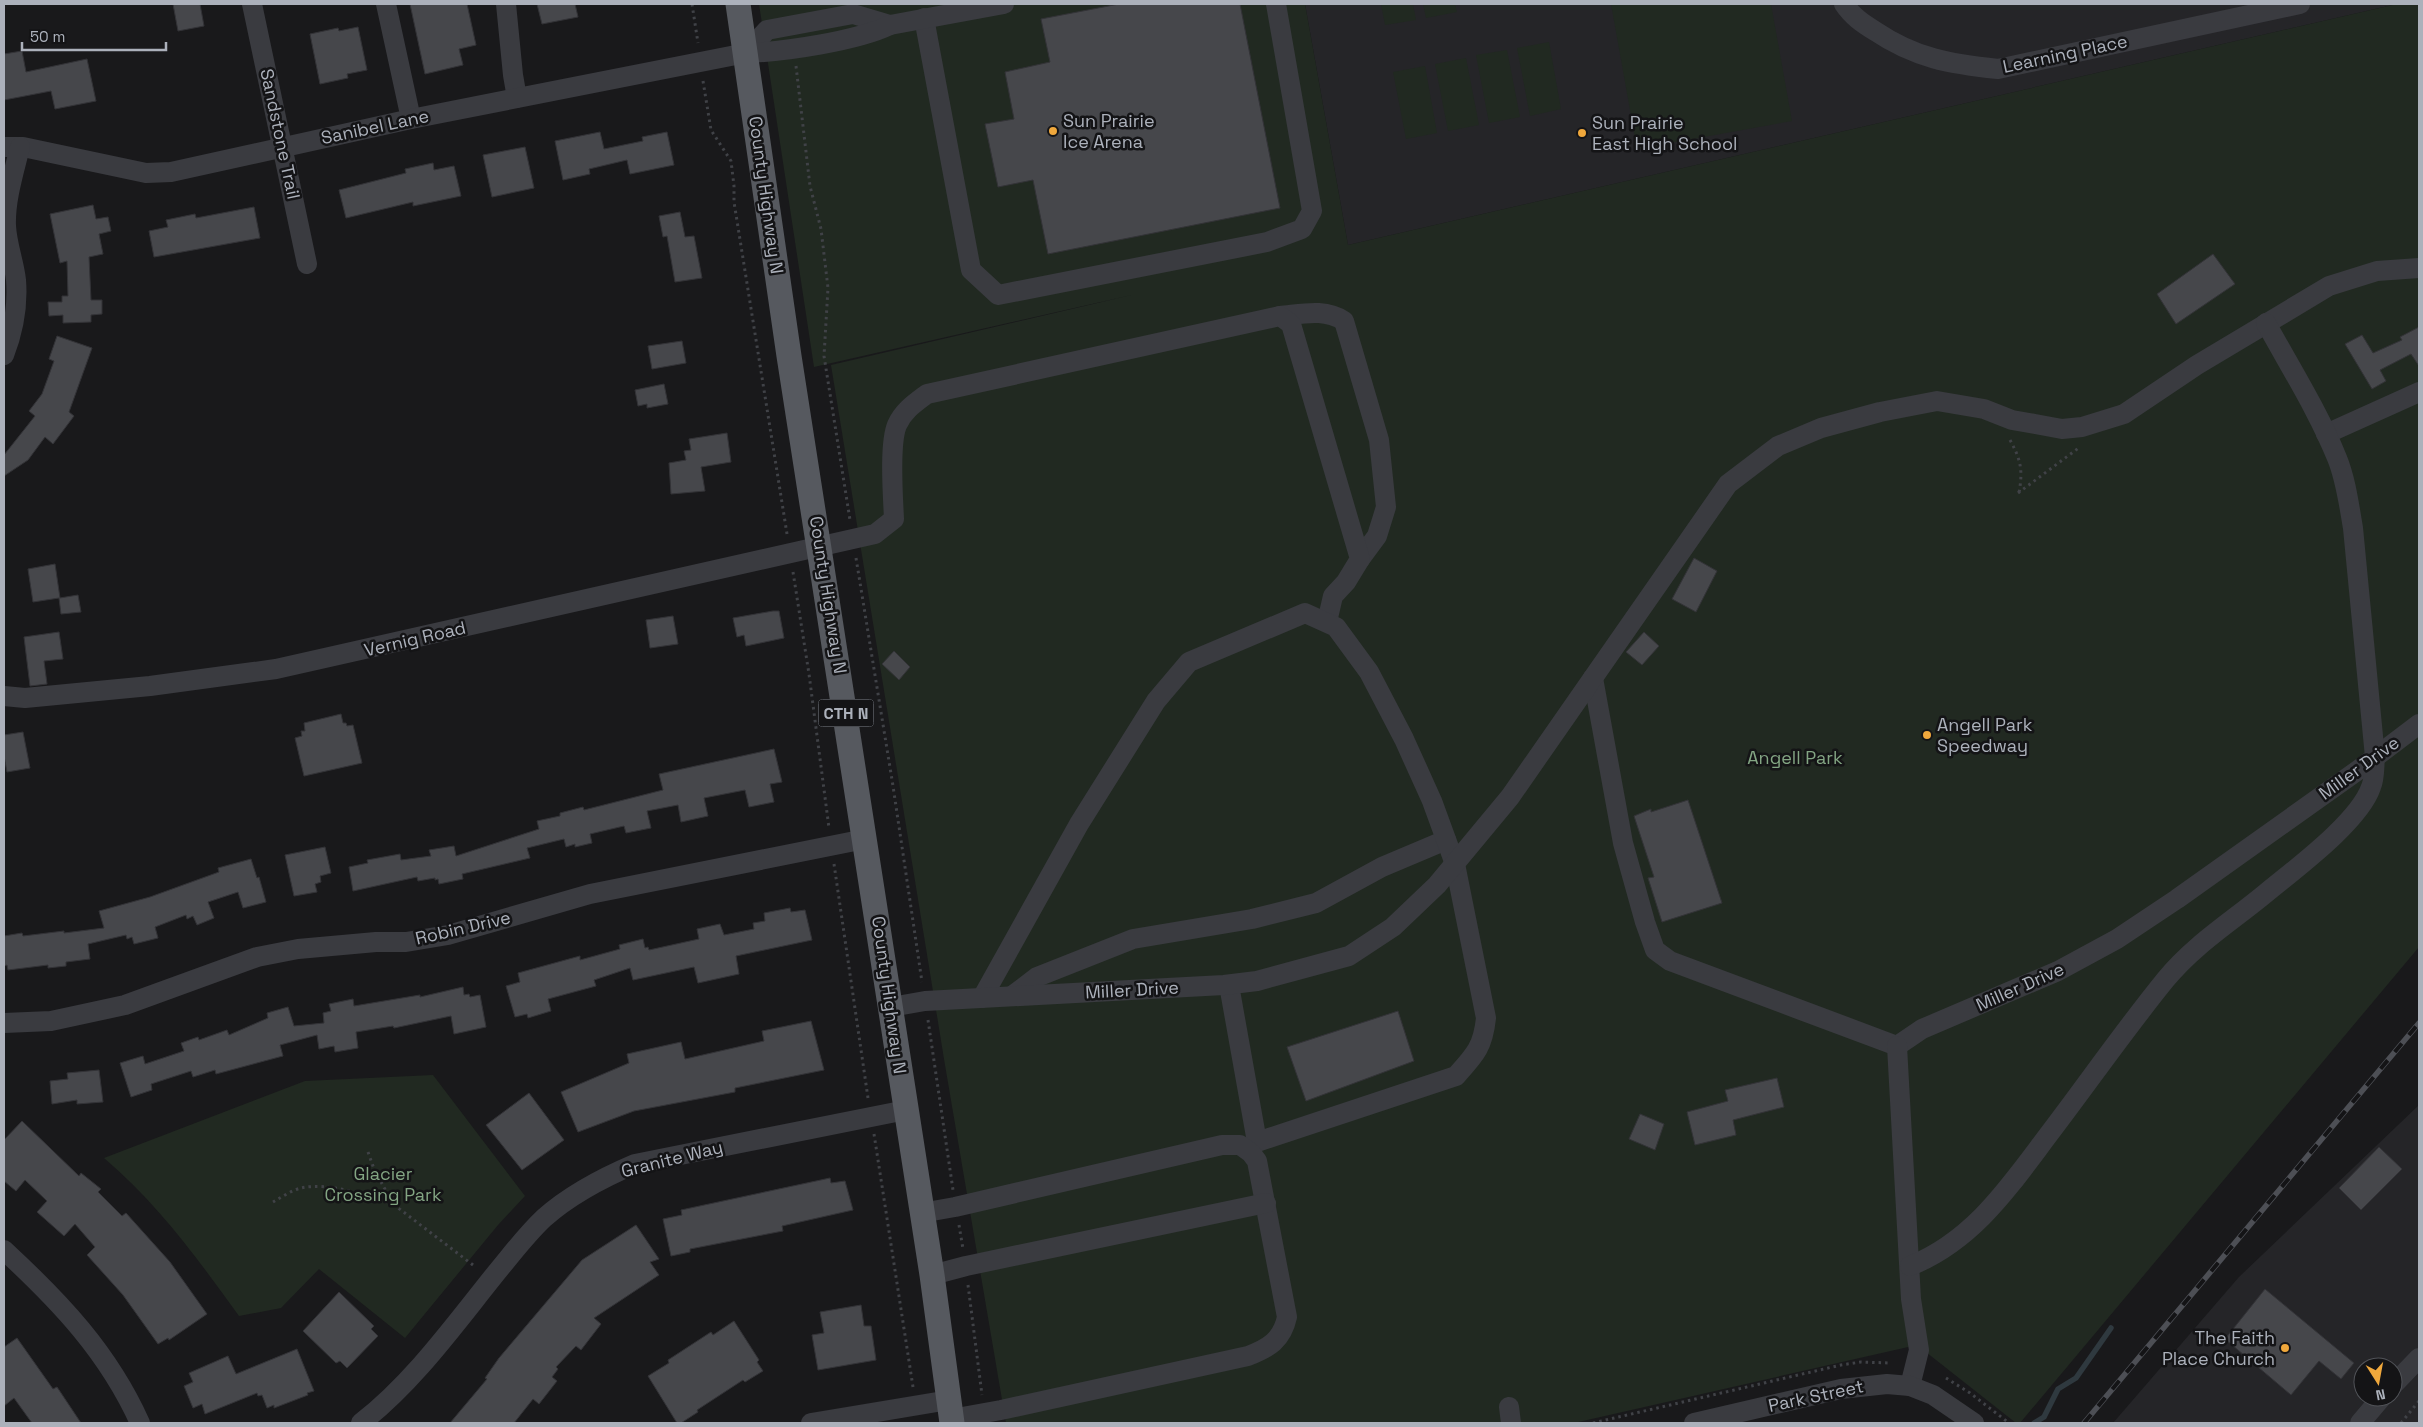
<svg xmlns="http://www.w3.org/2000/svg" width="2423" height="1427" font-family="'Space Grotesk',sans-serif">
<rect width="100%" height="100%" fill="#19191b"/>
<!-- built -->
<g fill="#252528" fill-rule="evenodd">
<path d="M1305,4h1092l-1049,241z"/>
<path d="M2419,1105v318h-306l126,-146zM2363,1367h30v30h-30z"/>
</g>
<!-- green -->
<g fill="#212921">
<path d="M759,4h546l43,241 1049,-241h22v943l-399,476h-4l-99,-78 -343,78h-568l-61,-358 -114,-700 305,-71 -322,73z"/>
<path d="M1381,4h32l3,16 -31,5z"/>
<path d="M1423,4h32l2,8 -31,6z"/>
<path d="M1611,4h160l21,117 -155,28z"/>
<path d="M1549,42l12,67 -31,7 -13,-68z"/>
<path d="M1507,50l13,67 -31,6 -13,-68z"/>
<path d="M1466,58l13,67 -31,6 -13,-67z"/>
<path d="M1425,66l12,67 -31,6 -13,-67z"/>
<path d="M433,1075l92,121 -27,29 -93,113 -86,-69 -38,39 -42,8c-42,-58 -80,-111 -135,-158l201,-77z"/>
</g>
<g fill="none" stroke-linecap="round" stroke-linejoin="round">
<!-- stream -->
<path stroke="#2f393f" stroke-width="5.5" d="M2034,1423l10,-6 14,-28 18,-11 35,-50"/>
</g>
<!-- building -->
<g fill="#46474b" stroke="#333337">
<path d="M173,4h27l4,22 -26,5z"/>
<path d="M410,4h57l9,41 -17,4 4,16 -38,9z"/>
<path d="M537,4h38l3,13 -36,7z"/>
<path d="M1119,4h121l40,204 -232,46 -15,-74 -35,7 -13,-63 29,-5 -9,-47 45,-10 -9,-43z"/>
<path d="M358,27l9,43 -20,4 1,4 -28,6 -10,-50 28,-6 1,3z"/>
<path d="M22,51l4,21 61,-13 9,42 -41,8 -4,-18 -47,9v-46z"/>
<path d="M600,132l4,17 39,-8 -1,-4 25,-5 7,33 -44,9 -3,-14 -38,9 1,5 -27,6 -8,-39z"/>
<path d="M525,147l9,41 -42,9 -9,-42z"/>
<path d="M433,163l1,7 20,-4 7,30 -48,10v-4l-67,16 -7,-28 67,-17 -1,-4z"/>
<path d="M93,205l3,14 12,-2 3,14 -12,3 4,20 -14,3 2,43h11v14l-11,1v7l-28,1v-8l-14,1 -1,-14h14v-6h6l-1,-35 -7,2 -10,-49z"/>
<path d="M254,207l6,31 -106,19 -5,-26 19,-4 -2,-7 29,-6 1,4z"/>
<path d="M680,212l5,25 9,-1 8,42 -27,4 -8,-46 -4,1 -4,-21z"/>
<path d="M2213,254l22,30 -59,40 -19,-30z"/>
<path d="M2419,327v39l-8,-12 -31,16 6,11 -14,8 -27,-45 17,-9 11,18 29,-13 -2,-3z"/>
<path d="M57,336l35,12 -23,64 5,4 -21,28 -8,-7 -17,23 -24,16v-21l31,-39 -6,-5 13,-17 12,-33 -5,-2z"/>
<path d="M682,341l4,22 -34,6 -4,-23z"/>
<path d="M664,384l4,20 -21,4v-4l-9,2 -3,-16z"/>
<path d="M727,433l4,29 -30,5 4,24 -34,3 -2,-31 17,-3 -2,-9 7,-1 -2,-11z"/>
<path d="M1694,558l23,13 -21,41 -24,-13z"/>
<path d="M55,564l5,34 18,-3 3,17 -20,2 -2,-16 -26,4 -5,-33z"/>
<path d="M773,611h6l5,27 -38,8 -2,-11 -7,2 -4,-19z"/>
<path d="M673,616l5,28 -28,4 -4,-28z"/>
<path d="M59,632l4,27 -19,2 3,23 -17,2 -6,-49z"/>
<path d="M1644,632l15,14 -17,19 -16,-13z"/>
<path d="M894,651l16,16 -11,13 -17,-16z"/>
<path d="M341,714l2,9h3l1,3 6,-1 9,38 -58,13 -9,-38 7,-2 -1,-5h4l-1,-8z"/>
<path d="M23,732l7,36 -23,4 -3,-16v-21z"/>
<path d="M774,749l8,33 -12,2 4,18 -25,5 -4,-17 -41,8 4,18 -27,6 -3,-17 -31,6 4,17 -25,5 -2,-7 -34,8 2,9 -17,4v-3l-9,3 -2,-8 -37,9 3,10 -68,16 1,5 -24,5 -1,-5 -3,1v-2l-17,3 -1,-4 -64,14 -4,-24 19,-4 -1,-3 33,-6 1,6 30,-4 -2,-6 25,-4 2,10 83,-27 -2,-8 23,-5v-3l23,-6 1,3 79,-20 -4,-16z"/>
<path d="M1688,800l34,103 -60,19 -14,-44 6,-1 -20,-61 17,-7v3z"/>
<path d="M325,847l6,26 -11,3 1,6 -6,2 2,8 -23,4 -9,-41z"/>
<path d="M251,859l6,19 2,-1 7,25 -23,6 -5,-16 -30,10 6,16 -17,7 -4,-9 -6,3 -1,-4 -31,12 3,11 -24,6 -2,-7 -5,2 -1,-4 -38,9 2,15 -24,3v4l-18,2v-3l-40,5 -1,-5 -3,1v-30l18,-3 1,3 41,-5v2l40,-5 -5,-17 51,-14 69,-25 -1,-4z"/>
<path d="M790,908l1,4 14,-2 7,30 -76,16 3,18 -41,9 -4,-16 -61,13 -3,-12 -36,12 2,6 -48,13 3,12 -23,7 -1,-4 -12,3 -9,-31 14,-4 -2,-9 62,-17v4l40,-11 -1,-4 24,-6 2,9 3,-1 1,3 50,-11 -2,-10 23,-5 4,11 30,-6 -1,-6 12,-2 -1,-8z"/>
<path d="M463,987l1,8 5,-1 1,3 10,-2 6,32 -32,7 -3,-18 -57,12 -1,-2 -37,6 2,16 -23,4 -1,-6 -15,3 -2,-14 -37,10 3,11 -67,18 -1,-4 -22,7 -2,-6 -40,13 1,6 -21,7 -11,-34 23,-7 2,8 39,-13 -3,-8 17,-6 1,3 28,-10 2,5 39,-17 -1,-5 21,-6 6,19 30,-3 -1,-10 8,-2 -2,-7 24,-5 1,7 66,-11v2z"/>
<path d="M1398,1011l16,50 -108,40 -19,-54z"/>
<path d="M811,1021l13,49 -89,18v4l-101,19 -56,21 -17,-40 68,-29 -2,-9 54,-12 4,17 79,-18 -2,-10z"/>
<path d="M99,1070l4,32 -26,2v-4l-25,4 -2,-23 18,-2 -1,-6z"/>
<path d="M1777,1078l7,29 -51,13 3,15 -41,10 -8,-33 41,-11 -3,-11z"/>
<path d="M529,1093l35,47 -42,30 -36,-45z"/>
<path d="M1640,1114l24,10 -9,26 -26,-11z"/>
<path d="M22,1121l57,55 2,-3 20,16 -3,3 24,24 4,-3 44,49 37,52 -38,26 -1,-2 -10,6 -35,-49 -36,-40 8,-8 -20,-23 -11,12 -27,-24 10,-11 -22,-21 -9,11 -12,-10v-41z"/>
<path d="M2379,1147l23,22 -41,41 -22,-22z"/>
<path d="M830,1178l1,5 14,-2 8,29 -71,16 1,5 -93,18v3l-19,4 -8,-37 19,-4 -1,-5z"/>
<path d="M636,1225l23,34 -9,3 9,13 -65,43 7,6 -20,26 -5,-4 -20,21 2,2 -6,8 5,4 -18,23 -6,-5 -19,24h-64l37,-44 -2,-1 14,-20 83,-98z"/>
<path d="M2265,1289l89,74 -13,16 -22,-18 -28,34 -66,-56z"/>
<path d="M339,1292l35,34 -3,3 7,7 -31,32 -7,-7 -4,2 -33,-32z"/>
<path d="M861,1305l3,21h7l5,34 -58,10 -6,-35 12,-2 -4,-21z"/>
<path d="M734,1321l25,39 -2,2 6,9 -18,11 -2,-2 -46,30 1,2 -17,11h-4l-29,-47 21,-13 -1,-3 43,-28 2,3z"/>
<path d="M17,1338l36,51 4,-2 24,36h-49l-18,-25 -10,8v-59z"/>
<path d="M297,1349l17,42 -7,2 1,2 -34,13v-3l-7,3 -5,-13 -4,1 -1,-3 -52,21 -3,-10 -9,4 -9,-22 9,-4 -4,-9 39,-17 8,18z"/>
</g>
<g fill="none" stroke-linecap="round" stroke-linejoin="round">
<!-- path -->
<g stroke="#404247" stroke-width="3" stroke-dasharray="2.5 4" stroke-linecap="butt">
<path d="M692,4l6,39"/>
<path d="M796,66l14,120 11,43 7,59 -4,68 26,164"/>
<path d="M703,81l8,49 20,31 3,25v16l53,332"/>
<path d="M2010,440c11,20 13,30 9,53"/>
<path d="M2018,493l62,-46"/>
<path d="M856,558l37,228 29,196"/>
<path d="M793,572l16,102 20,154"/>
<path d="M834,864l34,234"/>
<path d="M928,1020l25,170"/>
<path d="M874,1134l39,253"/>
<path d="M368,1152l6,17 19,35 80,61"/>
<path d="M273,1202c9,-5 19,-12 28,-14 27,-6 66,7 91,16"/>
<path d="M959,1225l4,24"/>
<path d="M968,1285l14,110"/>
<path d="M1946,1378l24,15 39,30"/>
<path d="M1593,1423l248,-58 20,-3 29,1"/>
<path d="M2401,1423l18,-22"/>
</g>
<!-- minor -->
<g stroke="#3a3b40" stroke-width="20">
<path d="M252,4l55,260"/>
<path d="M386,4l25,115"/>
<path d="M506,4l7,71 4,23"/>
<path d="M1844,4c8,12 18,19 31,27 40,27 75,33 123,38l302,-65"/>
<path d="M924,18l47,252 27,25 269,-53 35,-13 10,-18 -36,-207"/>
<path d="M746,53l21,-23 86,-16 37,11"/>
<path d="M4,147h19l123,26 25,-1 240,-53 335,-66c37,-1 111,-12 144,-28l114,-21"/>
<path d="M1280,316c22,-2 45,-8 64,5l35,119 7,67 -9,29 -17,23"/>
<path d="M4,355c9,-23 14,-50 12,-75 -2,-18 -9,-35 -10,-54 -1,-26 8,-54 14,-79"/>
<path d="M2326,434l93,-42"/>
<path d="M1593,678l30,165 22,79 10,28 15,11 227,85"/>
<path d="M4,696l21,2 125,-12 126,-17 599,-135 19,-15c-1,-22 -5,-75 3,-94 6,-14 18,-22 30,-31l353,-78 11,8 69,235 -14,23 -13,14 -6,26"/>
<path d="M1012,996l25,-19 96,-38 119,-20 64,-16 66,-36 64,-27"/>
<path d="M982,998l97,-174 77,-123 33,-39 116,-49 31,14 33,45 35,67 28,62 23,63 31,154c-3,29 -11,37 -30,58l-199,66 -28,-157"/>
<path d="M891,1007l34,-6 299,-16 33,-4 92,-25 44,-29 44,-42 73,-88 218,-313 50,-38 43,-18 59,-16 57,-11 47,8 28,11 23,4 27,5 20,-2 42,-13 73,-49 132,-79 48,-15 42,-3"/>
<path d="M4,1023l47,-2 74,-16 132,-48 41,-8 78,-7h30l42,-7 142,-41 275,-55"/>
<path d="M1897,1046l25,-17 136,-58 59,-32 60,-40 184,-131 58,-44"/>
<path d="M1897,1046l14,253 8,51 -9,36"/>
<path d="M921,1213l34,-6 267,-62h18l11,8 6,8 30,156c-5,23 -18,31 -39,39l-247,54 -50,9"/>
<path d="M4,1250c56,52 104,102 136,173"/>
<path d="M1910,1266c65,-26 101,-82 142,-136 38,-50 74,-102 114,-151 29,-35 65,-57 100,-86 29,-24 93,-71 105,-106 4,-9 3,-21 4,-30l-22,-229c-4,-23 -7,-48 -16,-70 -19,-47 -47,-91 -71,-135"/>
<path d="M932,1275l34,-9 300,-63"/>
<path d="M2393,1385l26,-27"/>
<path d="M1509,1407l2,16"/>
<path d="M361,1423c55,-43 96,-102 140,-156 14,-17 27,-34 43,-49 27,-24 58,-40 91,-54l271,-54"/>
<path d="M811,1423l138,-23"/>
<path d="M1694,1423l147,-34 46,-5 23,2 23,9 41,28"/>
<path d="M2360,1423l22,-26"/>
</g>
<!-- major -->
<path stroke="#56595f" stroke-width="25" d="M738,4l51,352 143,919 20,148"/>
<defs>
<path id="rail" d="M2084,1423l335,-400"/>
</defs>
<!-- rail casing -->
<use href="#rail" stroke="#4d4f55" stroke-width="5.5"/>
<!-- rail -->
<use href="#rail" stroke="#141416" stroke-width="4" stroke-dasharray="11" stroke-linecap="butt"/>
</g>
<!-- markers -->
<g fill="#f0a83c" stroke="#141416" stroke-width="2">
<circle cx="1053" cy="131" r="5"/>
<circle cx="1582" cy="133" r="5"/>
<circle cx="1927" cy="735" r="5"/>
<circle cx="2285" cy="1348" r="5"/>
</g>
<g text-anchor="middle" stroke-width="5" stroke-linejoin="round" paint-order="stroke">
<!-- shield labels -->
<rect fill="#141416" stroke="#7e828a" stroke-width="1" x="818.5" y="699.5" width="55" height="27" rx="4"/>
<g font-size="16" font-weight="bold" fill="#acb1bb">
<text x="846" y="719">CTH N</text>
</g>
<!-- street labels -->
<g font-size="18" fill="#acb1bb" stroke="#141416">
<text transform="translate(2065 54) rotate(-12)" y="6">Learning Place</text>
<text transform="translate(375 127) rotate(-12)" y="6">Sanibel Lane</text>
<text transform="translate(280 134) rotate(78)" y="6">Sandstone Trail</text>
<text transform="translate(766 195) rotate(82)" y="6">County Highway N</text>
<text transform="translate(828 595) rotate(81)" y="6">County Highway N</text>
<text transform="translate(415 639) rotate(-13)" y="6">Vernig Road</text>
<text transform="translate(2359 768) rotate(-36)" y="6">Miller Drive</text>
<text transform="translate(463 928) rotate(-13)" y="6">Robin Drive</text>
<text transform="translate(2020 987) rotate(-24)" y="6">Miller Drive</text>
<text transform="translate(1132 990) rotate(-3)" y="6">Miller Drive</text>
<text transform="translate(889 995) rotate(82)" y="6">County Highway N</text>
<text transform="translate(672 1159) rotate(-14)" y="6">Granite Way</text>
<text transform="translate(1816 1396) rotate(-12)" y="6">Park Street</text>
</g>
<!-- poi labels -->
<g font-size="18" fill="#acb1bb" stroke="#141416" text-anchor="start">
<text x="1063" y="127">Sun Prairie<tspan x="1063" dy="21">Ice Arena</tspan></text>
<text x="1592" y="129">Sun Prairie<tspan x="1592" dy="21">East High School</tspan></text>
<text x="1937" y="731">Angell Park<tspan x="1937" dy="21">Speedway</tspan></text>
<text x="2275" y="1344" text-anchor="end">The Faith<tspan x="2275" dy="21">Place Church</tspan></text>
</g>
<!-- park labels -->
<g font-size="18" fill="#83a583" stroke="#141416">
<text x="1795" y="764">Angell Park</text>
<text x="383" y="1180">Glacier<tspan x="383" dy="21">Crossing Park</tspan></text>
</g>
</g>
<!-- border -->
<rect width="2423" height="1427" fill="none" stroke="#acb1bb" stroke-width="10"/>
<!-- north arrow -->
<g transform="translate(2378 1382) rotate(169)"><circle r="24" fill="#141416" stroke="#515358"/>
<path d="M0-4L9 19L0 12L-9 19Z" fill="#f0a83c"/>
<text y="-8" font-size="14" font-weight="bold" text-anchor="middle" fill="#acb1bb">N</text>
</g>
<!-- scale -->
<path d="M22 42v8h144v-8" fill="none" stroke="#acb1bb" stroke-width="2.5"/>
<text x="30" y="42" font-size="15" fill="#acb1bb" stroke="#141416" stroke-width="4" paint-order="stroke">50 m</text>
</svg>
